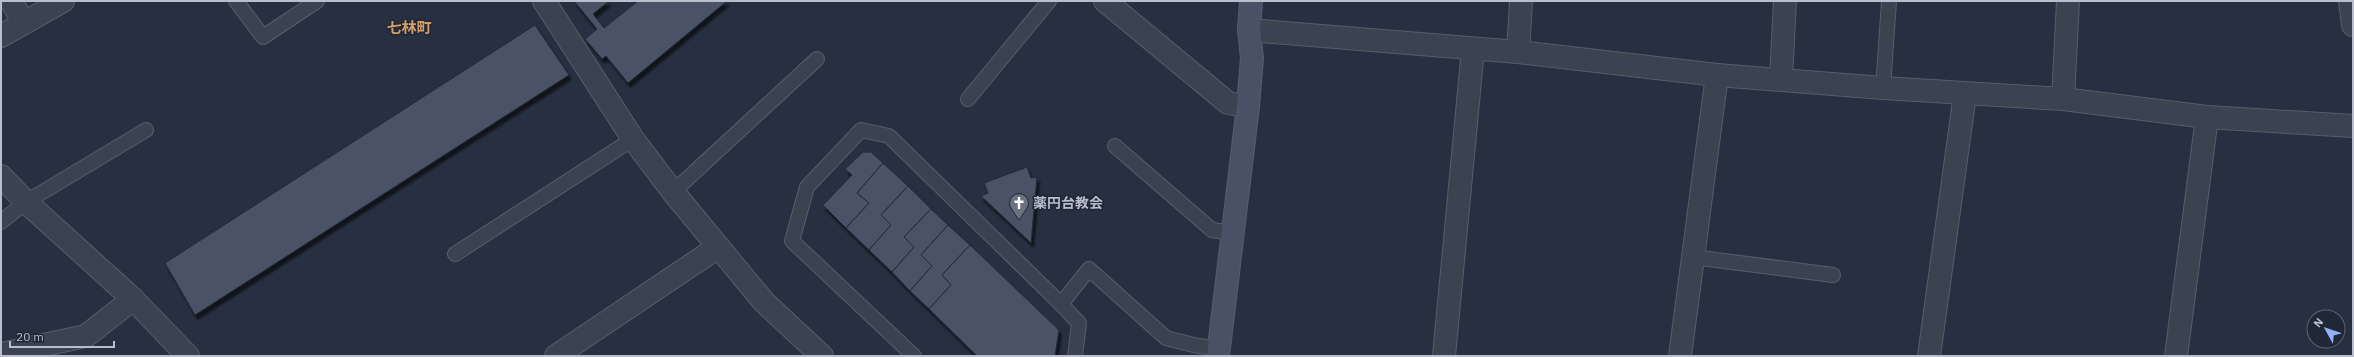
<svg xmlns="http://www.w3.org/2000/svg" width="2354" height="357" font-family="'IBM Plex Sans','Noto Sans JP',sans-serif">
<defs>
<filter id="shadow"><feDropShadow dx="2.5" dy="4.5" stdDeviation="1" flood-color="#0009"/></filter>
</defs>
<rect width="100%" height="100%" fill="#273041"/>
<!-- building -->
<g fill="#485265" stroke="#222a38" filter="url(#shadow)">
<path d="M574,1h35l-16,13 11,14 34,-27h89l-99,82 -22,-27 -4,3 -17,-20 12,-10z"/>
<path d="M535,25l34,50 -374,240 -30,-52z"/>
<path d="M863,152h8l12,11 -26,30 12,10 -23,25 -23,-23 29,-30 -7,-6z"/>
<path d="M883,163l25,23 -27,29 10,10 -22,25 -23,-22 23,-25 -12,-10z"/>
<path d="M1027,167l4,11 6,-1 -6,66 -50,-47 7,-3 -4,-10z"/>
<path d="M908,186l23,23 -27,28 10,10 -22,25 -23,-22 22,-25 -10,-10z"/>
<path d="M931,209l17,16 -27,30 11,11 -22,25 -18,-19 22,-25 -10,-10z"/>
<path d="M948,225l22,20 -28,30 9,10 -22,24 -19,-18 22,-25 -11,-11z"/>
<path d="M970,245l89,85 -4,26h-78l-48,-47 22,-24 -9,-10z"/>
</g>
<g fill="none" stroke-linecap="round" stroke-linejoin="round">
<defs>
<g id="lane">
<path d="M236,1l27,36 54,-36"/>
<path d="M1883,88l6,-87"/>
<path d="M968,99l81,-98"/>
<path d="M1115,146l97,84 20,3"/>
<path d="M673,192l144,-133"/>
<path d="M1,222l25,-20 120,-72"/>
<path d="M455,254l178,-115"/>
<path d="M1693,257l140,18"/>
<path d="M1061,304l18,19 -4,33"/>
<path d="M914,356l-122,-115 15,-54 54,-57 28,6 172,168 28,-35 77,69 32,8 21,2"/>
</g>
<g id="street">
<path d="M11,1l13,22"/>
<path d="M544,1l89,138 40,53 91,110 58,54"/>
<path d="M1105,1l123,102 20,3"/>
<path d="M2350,1l3,24"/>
<path d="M1249,30l269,22 199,23 166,13 180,11 144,18 146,9"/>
<path d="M1,36l62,-35"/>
<path d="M1518,52l3,-51"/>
<path d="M1781,78l4,-77"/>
<path d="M2063,99l5,-98"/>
<path d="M1,176l25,26 107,97 55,57"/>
<path d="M1,354l85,-18 47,-37"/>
<path d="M556,356l162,-109"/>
<path d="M1444,356l29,-307"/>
<path d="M1680,356l37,-281"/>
<path d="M1929,356l36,-262"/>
<path d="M2176,356l31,-239"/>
</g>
<path id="secondary" d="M1218,356l30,-250 4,-48 -3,-28 2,-29"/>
</defs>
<!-- lane casing -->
<use href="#lane" stroke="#565e6b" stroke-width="16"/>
<!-- street casing -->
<use href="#street" stroke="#565e6b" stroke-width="24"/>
<!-- secondary casing -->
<use href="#secondary" stroke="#565e6b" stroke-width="24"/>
<!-- lane -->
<use href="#lane" stroke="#3b4351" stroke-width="14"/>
<!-- street -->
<use href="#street" stroke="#3b4351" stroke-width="22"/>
<!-- secondary -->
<use href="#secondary" stroke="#495164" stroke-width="22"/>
</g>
<!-- icons -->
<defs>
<symbol id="church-pin" viewBox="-11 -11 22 30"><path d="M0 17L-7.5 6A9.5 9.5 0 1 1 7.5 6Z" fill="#6b7280" stroke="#202736"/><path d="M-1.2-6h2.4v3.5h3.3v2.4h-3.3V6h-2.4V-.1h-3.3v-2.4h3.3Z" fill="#fff"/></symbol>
</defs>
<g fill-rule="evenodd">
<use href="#church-pin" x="1008" y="192" width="22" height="30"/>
</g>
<g text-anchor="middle" stroke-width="3" stroke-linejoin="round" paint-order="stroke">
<!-- poi labels -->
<g font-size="14" font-weight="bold" fill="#b8becb" stroke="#202736" text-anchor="start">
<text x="1033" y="208">薬円台教会</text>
</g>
<!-- neighbourhood labels -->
<g font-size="15" font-weight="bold" fill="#d49f6a" stroke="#202736">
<text x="409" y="33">七林町</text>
</g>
</g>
<!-- border -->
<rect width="2354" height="357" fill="none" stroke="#b8becb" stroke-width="4"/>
<!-- north arrow -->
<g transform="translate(2326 329) rotate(310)"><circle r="19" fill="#202736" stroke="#5d6372"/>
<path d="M0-3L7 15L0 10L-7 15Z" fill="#92b2f6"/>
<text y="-6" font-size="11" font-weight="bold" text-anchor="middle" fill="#b8becb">N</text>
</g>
<!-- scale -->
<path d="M10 341v6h104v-6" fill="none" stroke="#b8becb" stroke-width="2"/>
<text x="16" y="341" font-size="12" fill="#b8becb" stroke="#202736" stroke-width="3" paint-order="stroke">20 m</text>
</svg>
